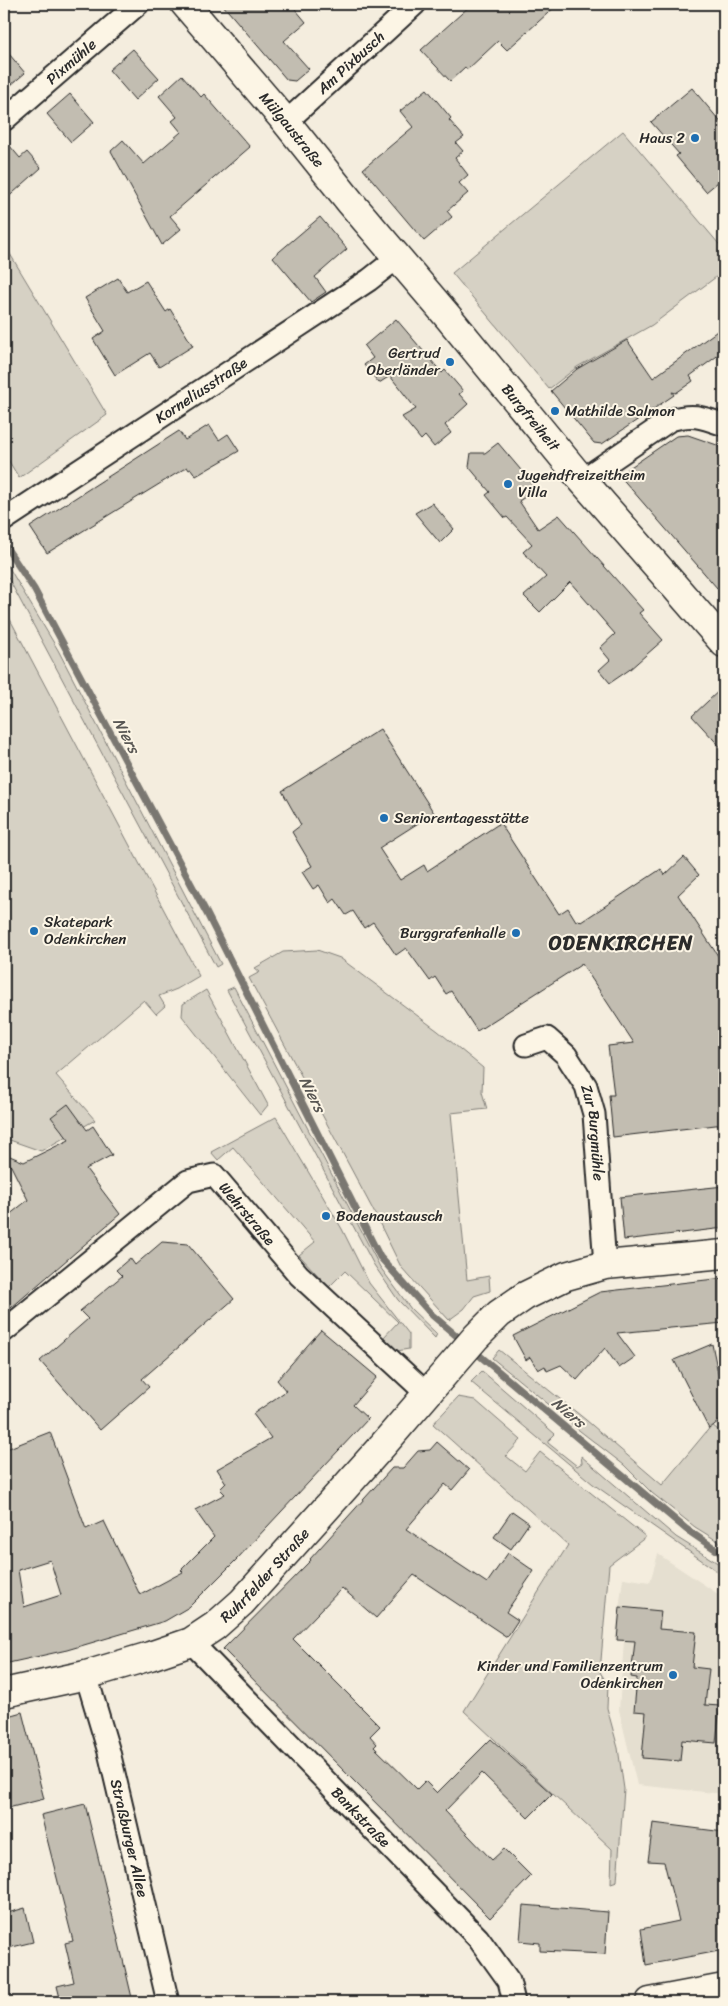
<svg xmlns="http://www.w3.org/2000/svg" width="728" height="2006" font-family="Sriracha,sans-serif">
<rect width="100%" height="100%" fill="#f4edde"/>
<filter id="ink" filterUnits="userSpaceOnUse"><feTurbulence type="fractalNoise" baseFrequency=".02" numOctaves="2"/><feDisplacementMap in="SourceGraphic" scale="10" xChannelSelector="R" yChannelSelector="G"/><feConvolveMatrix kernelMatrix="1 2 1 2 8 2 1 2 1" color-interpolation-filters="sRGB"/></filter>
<g filter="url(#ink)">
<!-- built -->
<path fill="#e5dfd0" d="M658,1554l66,44v196l-87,-9 -18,-75 5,-69 -9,-1 8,-62 27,4z"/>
<!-- green -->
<g fill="#d6d1c4" stroke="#807e78">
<path d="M623,131l101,119v21l-72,54 -75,42 -28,22 -97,-116z"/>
<path d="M4,244l103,171 -88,63 -15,-25z"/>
<path d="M8,566l50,84 163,314 -5,3 -212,-397v-3z"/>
<path d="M4,608l195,368 -22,13 -18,7 6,10 -9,8 -12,-14 -88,75 39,45 -54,31 -37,-13z"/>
<path d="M317,950l23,8 98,73 45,37 -1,24 5,17 -36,4 16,167 22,-4 1,15 -16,5 -10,13 -15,11 -48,-53 -29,-59 -123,-230 11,-6 -5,-4 28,-16z"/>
<path d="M234,987l146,280 31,42 26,25 -2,4 -37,-38 -24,-35 -147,-275z"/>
<path d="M206,990l62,115 -8,10 -78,-99 1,-12z"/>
<path d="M276,1117l66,112 27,54 40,51v15l-12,2 -15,-12 16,-17 -53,-51 -16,16 -30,-32 16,-13 -82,-95 -15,13 -7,-8z"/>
<path d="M499,1350l87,70 76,65 50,-60 12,10v110l-29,-18 -43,-34 -28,-28 -53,-41 6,-8 -19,-4 -66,-54z"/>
<path d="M482,1371l73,63 -7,7v2l29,23 5,-3 -1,-7 95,81 48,30v9l-131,-92 -122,-102z"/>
<path d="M458,1397l17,3 46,40 -15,16 19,15 15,-19 106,85 -37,28 -9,107 8,13 -1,23 11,40 6,41 -7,92 -6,2 1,-34 -148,-138 104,-166 -135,-121z"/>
</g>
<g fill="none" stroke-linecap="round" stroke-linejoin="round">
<!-- stream -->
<g stroke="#7a7771" stroke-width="7">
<path d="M4,544l30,45 172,323 174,345 52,58 33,28"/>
<path d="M473,1350l213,179 38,26"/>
</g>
</g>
<!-- building -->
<g fill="#c2bdb1" stroke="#2b2b2b" fill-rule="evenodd">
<path d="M222,4h69l15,18 -22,19 25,28 -14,12 -8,-1z"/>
<path d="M472,4h86l-51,46 -9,-9 -31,29 -2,-3 -15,14 -29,-31z"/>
<path d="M4,48l21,25 -21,18z"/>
<path d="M133,49l26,29 -24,22 -26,-30z"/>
<path d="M182,75l19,22 3,-3 46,53 -80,69 11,13 -19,16 -51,-94 12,-11 21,24 37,-32 -9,-11 5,-4 -18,-21z"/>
<path d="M692,88l32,38v51l-18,15 -30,-36 3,-2 -28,-32z"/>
<path d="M427,89l24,29 -2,2 15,17 -8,6 7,8 -8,7 13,17 -9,8 9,10 -21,18 5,6 -28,24 -61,-72 50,-42 -13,-16z"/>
<path d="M70,94l24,28 -23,20 -24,-28z"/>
<path d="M4,139l16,19 7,-6 14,16 -37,33z"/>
<path d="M320,217l27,32 -32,28 11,15 -15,10 -38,-45z"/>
<path d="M118,278l9,14 19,-11 20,31 4,-3 23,37 -34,21 -9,-14 -35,22 -22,-36 12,-8 -20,-33z"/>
<path d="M396,319l46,54 3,-3 18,21 -4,3 9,10 -23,21 6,8 -17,14 -9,-11 -4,4 -19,-23 14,-8 -26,-33 -11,7 -15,-18 9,-7 -9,-12z"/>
<path d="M724,326v25l-34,25 3,5 -17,12 -4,-1 2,3 -72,49 -8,-1 -43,-52 26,-22 50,-29 26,38z"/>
<path d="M209,425l10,15 9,-6 11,17 -43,25 -5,-7 -2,1 -2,-3 -140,86 -17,-26 149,-96 6,9z"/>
<path d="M688,435l29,10 7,8v143l-105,-121 57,-39z"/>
<path d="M498,443l39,46 -18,12 19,28 21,-14 84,95 -4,3 24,27 -34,30 -19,13 -11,-13 11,-10 -10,-12 15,-14 -45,-52 -30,30 -16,-16 22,-19 -23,-25 9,-8 -25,-27 -2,1 -19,-23 4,-3 -21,-25 2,-14h14z"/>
<path d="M432,503l22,26 -14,14 -25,-30z"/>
<path d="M724,686v65l-32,-35z"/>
<path d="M380,729l54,84 -55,35 21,32 24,-15 3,6 73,-48 59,91 9,-6 8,13 3,-1 2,2 80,-53 4,6 19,-18 15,18 -21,20 46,70v159l-111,13 -4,-42h5l-6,-49 26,-3 -52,-79 -105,67 -26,-40 -5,3 -11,-17 -5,4 -24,-33 -10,7 -23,-33 -9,6 -11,-17 -7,4 -11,-16 -5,4 -11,-18 -6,4 -11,-17 10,-6 -20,-34 9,-7 -19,-34z"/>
<path d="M68,1104l19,26 6,-4 19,29 -26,14 34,45 -116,100v-95l24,-19 -23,-46 19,8 45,-22 -18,-23z"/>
<path d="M724,1186v42l-100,12 -4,-43z"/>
<path d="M162,1242l26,2 46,55 -92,80 7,8 -49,43 -60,-69 48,-42 -8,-8 42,-35 -6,-6 14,-12 5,7z"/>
<path d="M724,1278v45l-107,10 18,24 -16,11 -14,-20 -28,32 -16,-15 -14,6 -2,-5 -7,4 -8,-13 -4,3 -13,-24 87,-44z"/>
<path d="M321,1330l56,47 -24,28 15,14 -131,140 -48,48 -24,14 -98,29 -63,14v-214l46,-18 36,97 18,-8 36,74 43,-23 -2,-2 33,-33 -19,-27 30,-16 -5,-5 6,-6 -9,-14 54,-31 -18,-24 33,-23 -9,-11zM50,1560l11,35 -37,12 -6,-37z"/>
<path d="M712,1344l12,58v15l-15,12 -35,-69z"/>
<path d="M437,1442l32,28 -17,20 -7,-6 -39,45 81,54 21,-30 26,18 -28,41 12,8 -11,17 -93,-62 -38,43 -34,-30 -49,51 87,87 -10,10 7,8 -3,3 43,42 8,-8 12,12 54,-54 61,55 -24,24 -46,-45 -37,38 47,49 12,-11 27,27 -41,42 -267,-269 88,-89 -1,-1 82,-91h11l15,-17 12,-1z"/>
<path d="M512,1511l17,12 -18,26 -17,-12z"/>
<path d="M620,1607l41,4 -2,18 37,3 -4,35 17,2 -4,36 15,1 -4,37 -34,-3 -2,21 -38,-3 4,-46 -12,-1 3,-33 -6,-1 4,-36 -18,-1z"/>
<path d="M22,1712l22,87 -40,10v-92z"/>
<path d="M85,1804l29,118 19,80h-72l-4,-16 17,-4 -9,-39 8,-2 -32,-126z"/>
<path d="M653,1823l71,9v118l-78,15 -5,-36 38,-8 -15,-59 -16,-1z"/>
<path d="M523,1905l85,7 -3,42 -65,-3v-8l-20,-2z"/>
<path d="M25,1908l8,34 -29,7v-35z"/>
</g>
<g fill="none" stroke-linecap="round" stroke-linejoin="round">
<defs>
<g id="street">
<path id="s1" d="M4,120l134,-116"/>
<path id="s2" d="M286,122l129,-118"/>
<path d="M582,480l88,-60c23,-7 32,-3 54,5"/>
<path id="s3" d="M4,520l365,-240 28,-22"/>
<path id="s4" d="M526,1045l21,-7 19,17 20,31 8,28 11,151"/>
<path id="s5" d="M4,1331l184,-150 26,-6 85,100 127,118"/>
<path id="s6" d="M191,1642l287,296 31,43 5,21"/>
<path id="s7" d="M86,1675l23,77 59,250"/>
</g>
<g id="secondary">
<path id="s8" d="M185,4l101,118 65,81 98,115 133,162 142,163"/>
<path id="s9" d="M4,1693l82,-18 64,-19 41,-14 24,-16 27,-24 141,-157 93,-108 23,-23 26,-18 41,-20 39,-11 119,-11"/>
</g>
<path id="primary" d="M650,2002l74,-14"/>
</defs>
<!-- street casing -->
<use href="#street" stroke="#2b2b2b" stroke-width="25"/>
<!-- secondary casing -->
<use href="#secondary" stroke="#2b2b2b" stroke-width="31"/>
<!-- primary casing -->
<use href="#primary" stroke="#2b2b2b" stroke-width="31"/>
<!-- street -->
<use href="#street" stroke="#fcf5e5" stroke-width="21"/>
<!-- secondary -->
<use href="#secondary" stroke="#fcf5e5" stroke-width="28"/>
<!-- primary -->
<use href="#primary" stroke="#fcf5e5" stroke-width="28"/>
</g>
</g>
<!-- markers -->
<g fill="#1f6fb2" stroke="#fcf5e5" stroke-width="2">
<circle cx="695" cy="138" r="5"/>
<circle cx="450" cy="362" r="5"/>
<circle cx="555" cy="411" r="5"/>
<circle cx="508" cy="484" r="5"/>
<circle cx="384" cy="818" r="5"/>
<circle cx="34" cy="931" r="5"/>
<circle cx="516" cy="933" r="5"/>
<circle cx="326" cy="1216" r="5"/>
<circle cx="673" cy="1675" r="5"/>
</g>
<g text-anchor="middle" stroke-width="4" stroke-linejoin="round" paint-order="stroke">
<!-- street labels -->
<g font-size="15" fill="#2b2b2b" stroke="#fcf5e5">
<text dy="5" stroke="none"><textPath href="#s1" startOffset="89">Pixmühle</textPath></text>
<text dy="5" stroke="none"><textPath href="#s2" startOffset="88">Am Pixbusch</textPath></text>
<text dy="5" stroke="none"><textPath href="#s8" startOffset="165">Mülgaustraße</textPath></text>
<text dy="5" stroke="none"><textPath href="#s3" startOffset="236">Korneliusstraße</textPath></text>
<text dy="5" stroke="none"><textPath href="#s8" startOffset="539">Burgfreiheit</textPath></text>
<text dy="5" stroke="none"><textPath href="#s4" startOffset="132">Zur Burgmühle</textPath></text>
<text dy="5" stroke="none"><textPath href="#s5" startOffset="315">Wehrstraße</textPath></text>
<text dy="5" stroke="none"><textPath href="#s9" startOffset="294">Ruhrfelder Straße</textPath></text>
<text dy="5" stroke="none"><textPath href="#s6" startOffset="244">Bankstraße</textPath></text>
<text dy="5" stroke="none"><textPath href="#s7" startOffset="169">Straßburger Allee</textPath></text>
</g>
<!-- poi labels -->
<g font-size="15" fill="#2b2b2b" stroke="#fcf5e5" text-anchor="start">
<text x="685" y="143" text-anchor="end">Haus 2</text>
<text x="440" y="358" text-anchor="end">Gertrud<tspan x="440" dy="17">Oberländer</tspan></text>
<text x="565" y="416">Mathilde Salmon</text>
<text x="518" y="480">Jugendfreizeitheim<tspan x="518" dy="17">Villa</tspan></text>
<text x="394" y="823">Seniorentagesstätte</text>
<text x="44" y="927">Skatepark<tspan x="44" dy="17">Odenkirchen</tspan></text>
<text x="506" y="938" text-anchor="end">Burggrafenhalle</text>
<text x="336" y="1221">Bodenaustausch</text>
<text x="663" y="1671" text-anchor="end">Kinder und Familienzentrum<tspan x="663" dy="17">Odenkirchen</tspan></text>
</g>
<!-- water labels -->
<g font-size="16" font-style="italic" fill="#595754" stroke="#fcf5e5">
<text transform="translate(127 735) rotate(62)" y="6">Niers</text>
<text transform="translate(313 1094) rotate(63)" y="6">Niers</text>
<text transform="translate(569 1412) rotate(40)" y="6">Niers</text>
</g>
<!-- district labels -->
<g font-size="20" font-weight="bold" letter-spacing="1" fill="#2b2b2b" stroke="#fcf5e5">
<text x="621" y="950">ODENKIRCHEN</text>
</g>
</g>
<!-- margin -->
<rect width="728" height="2006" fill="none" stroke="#fcf5e5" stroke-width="20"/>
<rect x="10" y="10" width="708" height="1986" fill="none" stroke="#2b2b2b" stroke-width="2" filter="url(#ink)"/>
</svg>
